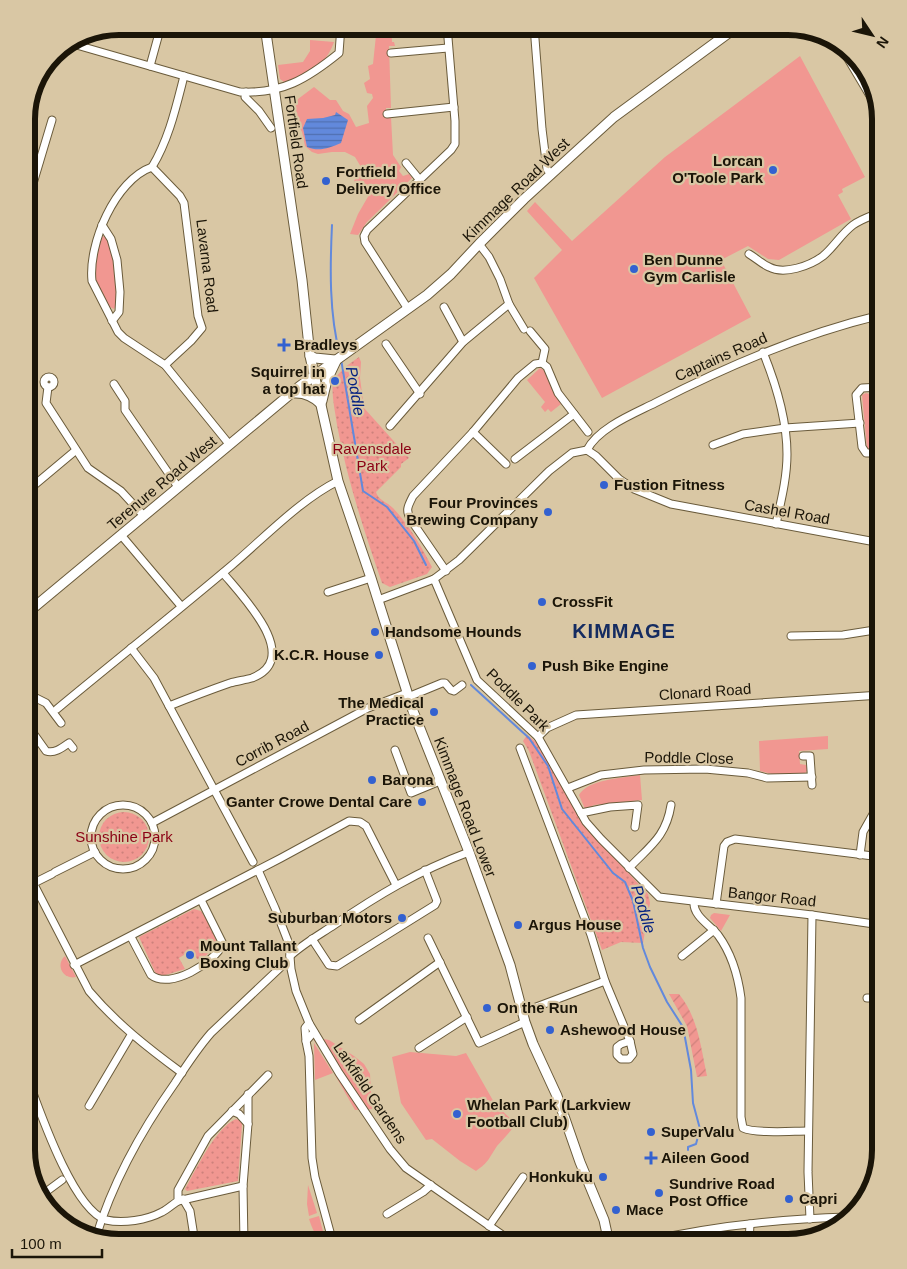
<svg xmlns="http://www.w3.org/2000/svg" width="907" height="1269" font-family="Arial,sans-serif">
<defs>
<pattern id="park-dots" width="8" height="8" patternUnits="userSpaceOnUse" patternTransform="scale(1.25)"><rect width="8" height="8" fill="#f19791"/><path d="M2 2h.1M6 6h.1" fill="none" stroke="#ce817c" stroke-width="1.8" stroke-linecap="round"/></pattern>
<pattern id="garden-furrows" width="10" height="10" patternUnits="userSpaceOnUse" patternTransform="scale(1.25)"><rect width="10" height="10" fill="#f19791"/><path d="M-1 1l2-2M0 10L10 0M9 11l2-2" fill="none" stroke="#ce817c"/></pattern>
<pattern id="water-rules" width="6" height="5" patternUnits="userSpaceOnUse" patternTransform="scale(1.25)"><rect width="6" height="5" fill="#6289dc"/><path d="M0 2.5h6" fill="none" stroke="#506fb0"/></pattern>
</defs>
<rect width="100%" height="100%" fill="#d9c7a4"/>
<!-- grass -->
<g fill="#f19791">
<path d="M377,26h14l1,16h2l1,4h-6l2,62h-5v9h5l2,38 8,12 -2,4 4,5 6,-2 3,4 -45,44 -9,13 -8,-1 8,-20 11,-19 -15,-14 7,-14 -6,-10 -10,-5h-13l-14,2 -6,-2 -7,-6 -3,-14 -8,-14 -4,-13 24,-18 16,13h6l7,11 6,3 7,13 13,-4 -2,-17 6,-8 -1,-4 -5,-1 -3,-10 6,-4 -2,-13 5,-2z"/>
<path d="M310,40l24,2c-5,16 -19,29 -33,37 -5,2 -12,2 -17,3l-4,-3 -2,-14 25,-3 7,-11z"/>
<path d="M800,56l65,121 -23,12 1,3 -5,3 13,24 -72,41 -11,-1 -20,-13 -27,14 30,57 -149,81 -68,-120 28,-28 -35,-39 8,-9 37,39 93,-84z"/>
<path d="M103,236l4,2c7,14 15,57 7,71 -11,-4 -18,-23 -19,-34 -2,-11 2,-29 8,-39z"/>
<path d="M540,368l5,3 16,33 -10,8 -3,-3 -3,3 -4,-5 4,-5 -18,-22z"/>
<path d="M881,392v56l-11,3 -3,-2 -5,-54 4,-2 3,1z"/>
<path d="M828,736v13l-29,2 1,13 6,1 2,5 -3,3 -29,2 -16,-4 -1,-30z"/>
<path d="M640,775l2,25 -48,5 -9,4 -6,-14c9,-16 44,-17 61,-20z"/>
<path d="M714,913l16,2 -9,16 -11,-13 1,-3z"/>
<path d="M65,956l11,21c-13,3 -21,-12 -11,-21z"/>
<path d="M312,1037l17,3 25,16 10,8 6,10 2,35 -17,1 -20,-35v-3z"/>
<path d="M314,1043l19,30 -18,7 -1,-36z"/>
<path d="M410,1052l46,4 10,-3 29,51 21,20c-6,8 -13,15 -19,22 -8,12 -8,16 -21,25l-16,-10 -28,-22 -6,1 -25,-37 -9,-46z"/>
<path d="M308,1185l9,28 -8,3 -2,-12z"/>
<path d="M319,1216l7,27h-4c-7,-8 -10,-15 -13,-24z"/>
</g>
<!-- park -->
<g fill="url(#park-dots)">
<path d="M359,357l2,5 -1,16 4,30 45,50 -8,6v3l-25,25c2,8 11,10 17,16 16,17 28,38 39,59l-5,7 -37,13 -8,-4c-18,-52 -35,-104 -45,-158 -2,-15 -6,-30 -4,-45l12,-13z"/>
<path d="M527,735l18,14 10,16 24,53 11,14 58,62 2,9 -7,40 -22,-1 -19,8 -73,-199 -6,-10z"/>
<circle cx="124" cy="837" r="25"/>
<path d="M194,909l7,2 9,14 7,18 -14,16h-6l-5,-9 -13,8 6,11 -26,8 -4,-5 -16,-35z"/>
<path d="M236,1119l5,2 1,3 -4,57 -51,10 -2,-2c11,-19 30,-61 51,-70z"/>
</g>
<!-- garden -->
<path fill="url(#garden-furrows)" d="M669,994h10c19,23 22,54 28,82l-10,1 -10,-51z"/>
<!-- water -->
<path fill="url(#water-rules)" d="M336,112l12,8 -7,23c-12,5 -22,9 -34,4l-4,-19 4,-9 16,-1 12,-3z"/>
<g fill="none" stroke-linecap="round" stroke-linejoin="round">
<!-- stream -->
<g stroke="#6289dc" stroke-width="2">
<path d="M332,225c-2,42 -3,89 8,130"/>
<path d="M341,359l22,132 24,16 27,34 12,24"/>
<path d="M471,685l58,53 19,28 14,43 51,64 12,9 8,19 10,47 7,19 17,35 16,25 8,43 2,33 7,26 -4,15 -8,3v3"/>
</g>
<defs>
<g id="minor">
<path d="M534,26l8,103 5,40 4,6"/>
<path d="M838,42l41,69"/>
<path d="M73,44l167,48c42,2 67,-13 99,-39l2,-27"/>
<path d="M391,53l57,-5"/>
<path d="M150,66l11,-40"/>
<path d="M184,76c-8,31 -15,63 -32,91 -37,13 -64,77 -60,114l26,51 6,6 41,27 64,79"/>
<path d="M35,80l3,1"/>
<path d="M246,92l-1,5 14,14 12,17"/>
<path d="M387,114l67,-7"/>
<path d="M26,158l13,4"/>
<path d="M406,163l13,16"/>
<path d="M152,167l28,29 4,7 14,113 4,12 -11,13 -26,24"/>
<path d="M26,207l26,-87"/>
<path d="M102,225l9,14 6,21 3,32 -1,20 -7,9"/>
<path d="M479,244l10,13 11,22 9,25 15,25"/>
<path d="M749,254c7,4 13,10 20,13 15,8 41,-1 54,-11 11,-9 18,-22 30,-31 8,-6 18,-9 28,-13"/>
<path d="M444,307l19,35"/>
<path d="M408,309l-43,-67 -1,-6 3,-6 84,-80 4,-6v-23l-8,-95"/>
<path d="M530,331l15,18 -3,14"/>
<path d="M386,344l34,50"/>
<path d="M763,352c13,32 24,67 24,102 0,24 -6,47 -11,70"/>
<path d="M542,363l5,4 11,26 30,39"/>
<circle cx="49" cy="382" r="5"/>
<path d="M114,384l11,17v9l53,77"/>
<path d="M48,387l-2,16 42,65 33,23 23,25"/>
<path d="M390,426l73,-84 46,-38"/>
<path d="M473,432l33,32"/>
<path d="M713,445l30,-11 42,-6 75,-5"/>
<path d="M587,450c11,-22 46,-36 68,-47 72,-37 146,-69 226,-88"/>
<path d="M587,450l9,6 23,23 15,10 37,15 210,39"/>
<path d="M881,453h-15l-4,-6 -6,-52 6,-7 19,-1"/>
<path d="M515,459l59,-45"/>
<path d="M26,492l49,-41"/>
<path d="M121,535l60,71"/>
<path d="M446,571l-35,-51c-6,-10 -3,-14 2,-24l60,-64 45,-54 17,-14 7,-1"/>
<path d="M434,579l43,101 61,57 48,85 15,17 58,58 153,18 69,10"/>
<path d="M328,592l43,-14"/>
<path d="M378,600l56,-21 25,-19 90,-89 23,-18 15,-3"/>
<path d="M791,636l52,-1 38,-6"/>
<path d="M131,648l23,30 99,184"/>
<path d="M408,697l34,-14h3l6,7 3,1 8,-6"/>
<path d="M28,704l8,-6 10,5 15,20"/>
<path d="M169,706c20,-8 41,-16 61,-23 7,-2 15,-3 22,-5 52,-20 -11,-83 -29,-105"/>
<path d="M57,709c58,-48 117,-95 174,-143 33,-28 69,-66 107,-85"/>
<path d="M26,723l20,28c8,3 16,-3 23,-8l4,5"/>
<path d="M538,737l9,-9 29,-13 305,-20"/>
<path d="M520,748l71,187 14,46 25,60"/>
<path d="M395,750l16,43 29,-12"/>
<path d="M803,756h7l2,29"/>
<path d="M568,788l33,-13 43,-5 61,-1 43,4 19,5 45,-1"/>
<circle cx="123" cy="837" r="32"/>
<path d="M581,813l29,-6 28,-2 -3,22"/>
<path d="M152,823l216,-115 39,-15"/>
<path d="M860,855l3,-23 18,-32"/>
<path d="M629,868c21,-22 37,-31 42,-63"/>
<path d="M26,869l63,122c27,32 59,57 93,82"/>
<path d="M258,870l17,38 14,36 2,25 5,22 13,32 30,50 51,76 16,19 108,75"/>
<path d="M55,872l40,-20"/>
<path d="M26,887l26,-13"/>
<path d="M694,902c-1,14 16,23 24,33 14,19 20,40 23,63v119l2,11c13,6 49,3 65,3"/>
<path d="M716,904l8,-58 3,-4 8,-3 146,18"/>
<path d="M131,937l20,38c19,15 63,-12 72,-31l-22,-44"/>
<path d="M428,938l51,105 46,-21"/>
<path d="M312,939l17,26 8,1 98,-61 2,-4 -12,-31"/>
<path d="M290,956c13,-12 29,-21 44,-31 44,-30 84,-54 135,-73"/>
<path d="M682,956l32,-26"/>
<path d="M74,965l207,-107 68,-37 11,1 6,4 30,59"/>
<path d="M867,998h14"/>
<path d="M523,1012l82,-31"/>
<path d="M359,1020l81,-58"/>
<path d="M314,1032l-8,9 3,15 3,102 3,19 18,66"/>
<path d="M306,1041l-1,-13 4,-5"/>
<path d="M630,1041l3,13 -4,5h-8l-4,-4v-8l4,-3z"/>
<path d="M419,1048l48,-31"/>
<path d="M26,1074c12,32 46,135 80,146 17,4 41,0 56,-8 6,-3 11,-8 16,-11v-11l30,-54 60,-61"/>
<path d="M89,1106l42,-71"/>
<path d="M232,1111l7,3 9,10"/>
<path d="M39,1197l23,-17"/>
<path d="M183,1199l7,12 5,32"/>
<path d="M178,1201l65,-15"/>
<path d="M387,1214l36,-22 8,-7"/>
<path d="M810,1219l-2,-47 4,-257"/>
<path d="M489,1226l34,-49"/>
<path d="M96,1237c17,-56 45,-106 79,-154 11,-17 22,-34 36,-50l72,-68"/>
<path d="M244,1243l-1,-57 5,-62v-30"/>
<path d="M638,1243c69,-16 139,-24 210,-26"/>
<path d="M749,1243l1,-19"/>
</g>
<g id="major">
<path d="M265,26l37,254 8,76 28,125 33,97 42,133 56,141 41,113 15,57 8,22 24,52 23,66 24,58 5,23"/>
<path d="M310,356l5,2 20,2"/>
<path d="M293,393c12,-1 20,3 28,11"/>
<path d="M322,401l5,-21 9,-19"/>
<path d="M26,614l274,-228 127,-91 24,-21 28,-30 45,-45 90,-82 124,-91"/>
</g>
</defs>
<!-- minor casing -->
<use href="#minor" stroke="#6a5b3b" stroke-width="9"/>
<!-- major casing -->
<use href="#major" stroke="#6a5b3b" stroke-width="11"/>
<!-- minor -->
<use href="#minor" stroke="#fff" stroke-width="7"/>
<!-- major -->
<use href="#major" stroke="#fff" stroke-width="9"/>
</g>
<!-- markers -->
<g fill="#3361d0" stroke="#d9c7a4" stroke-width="2">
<circle cx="773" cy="170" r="5"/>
<circle cx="326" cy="181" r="5"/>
<circle cx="634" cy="269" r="5"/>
<path d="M281.5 337.5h5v5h5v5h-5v5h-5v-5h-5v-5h5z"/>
<circle cx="335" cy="381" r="5"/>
<circle cx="604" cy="485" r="5"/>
<circle cx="548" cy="512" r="5"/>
<circle cx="542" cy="602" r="5"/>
<circle cx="375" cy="632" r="5"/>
<circle cx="379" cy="655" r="5"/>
<circle cx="532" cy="666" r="5"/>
<circle cx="434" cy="712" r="5"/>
<circle cx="372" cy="780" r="5"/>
<circle cx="422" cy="802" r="5"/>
<circle cx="402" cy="918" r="5"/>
<circle cx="518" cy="925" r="5"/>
<circle cx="190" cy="955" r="5"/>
<circle cx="487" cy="1008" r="5"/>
<circle cx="550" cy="1030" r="5"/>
<circle cx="457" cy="1114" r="5"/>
<circle cx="651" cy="1132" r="5"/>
<path d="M648.5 1150.5h5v5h5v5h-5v5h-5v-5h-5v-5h5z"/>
<circle cx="603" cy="1177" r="5"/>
<circle cx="659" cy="1193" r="5"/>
<circle cx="789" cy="1199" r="5"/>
<circle cx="616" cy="1210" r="5"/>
</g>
<g text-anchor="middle" stroke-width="4.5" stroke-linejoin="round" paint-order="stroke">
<!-- street labels -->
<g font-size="15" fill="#1b1508" stroke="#d9c7a4">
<text transform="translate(296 142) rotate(82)" y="5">Fortfield Road</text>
<text transform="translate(516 190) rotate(-44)" y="5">Kimmage Road West</text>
<text transform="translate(207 266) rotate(83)" y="5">Lavarna Road</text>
<text transform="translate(721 357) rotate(-24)" y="5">Captains Road</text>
<text transform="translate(162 483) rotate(-40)" y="5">Terenure Road West</text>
<text transform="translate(787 512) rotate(10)" y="5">Cashel Road</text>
<text transform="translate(705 692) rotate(-4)" y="5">Clonard Road</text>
<text transform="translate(518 700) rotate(45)" y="5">Poddle Park</text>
<text transform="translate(272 744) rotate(-28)" y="5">Corrib Road</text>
<text transform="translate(689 758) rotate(1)" y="5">Poddle Close</text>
<text transform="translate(465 807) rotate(69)" y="5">Kimmage Road Lower</text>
<text transform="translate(772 897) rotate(6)" y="5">Bangor Road</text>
<text transform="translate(370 1093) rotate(56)" y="5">Larkfield Gardens</text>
</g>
<!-- poi labels -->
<g font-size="15" font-weight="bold" fill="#1b1508" stroke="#d9c7a4" text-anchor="start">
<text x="763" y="166" text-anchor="end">Lorcan<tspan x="763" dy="17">O'Toole Park</tspan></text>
<text x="336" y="177">Fortfield<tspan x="336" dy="17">Delivery Office</tspan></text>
<text x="644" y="265">Ben Dunne<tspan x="644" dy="17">Gym Carlisle</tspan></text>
<text x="294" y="350">Bradleys</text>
<text x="325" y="377" text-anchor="end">Squirrel in<tspan x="325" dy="17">a top hat</tspan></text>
<text x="614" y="490">Fustion Fitness</text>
<text x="538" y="508" text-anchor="end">Four Provinces<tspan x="538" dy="17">Brewing Company</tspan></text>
<text x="552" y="607">CrossFit</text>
<text x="385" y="637">Handsome Hounds</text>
<text x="369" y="660" text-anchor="end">K.C.R. House</text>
<text x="542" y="671">Push Bike Engine</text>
<text x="424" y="708" text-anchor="end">The Medical<tspan x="424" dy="17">Practice</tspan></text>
<text x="382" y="785">Barona</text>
<text x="412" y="807" text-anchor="end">Ganter Crowe Dental Care</text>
<text x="392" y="923" text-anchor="end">Suburban Motors</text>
<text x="528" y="930">Argus House</text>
<text x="200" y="951">Mount Tallant<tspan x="200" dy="17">Boxing Club</tspan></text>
<text x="497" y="1013">On the Run</text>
<text x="560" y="1035">Ashewood House</text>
<text x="467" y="1110">Whelan Park (Larkview<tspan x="467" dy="17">Football Club)</tspan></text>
<text x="661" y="1137">SuperValu</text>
<text x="661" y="1163">Aileen Good</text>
<text x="593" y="1182" text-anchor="end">Honkuku</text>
<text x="669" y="1189">Sundrive Road<tspan x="669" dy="17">Post Office</tspan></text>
<text x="799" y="1204">Capri</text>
<text x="626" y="1215">Mace</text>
</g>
<!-- park labels -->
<g font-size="15" fill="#8b0014" stroke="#d9c7a4">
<text x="372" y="454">Ravensdale<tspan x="372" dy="17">Park</tspan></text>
<text x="124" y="842">Sunshine Park</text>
</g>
<!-- water labels -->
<g font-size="16" font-style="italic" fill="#032081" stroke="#d9c7a4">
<text transform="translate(356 391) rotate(80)" y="6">Poddle</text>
<text transform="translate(644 909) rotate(73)" y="6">Poddle</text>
</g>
<!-- district labels -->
<g font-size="20" font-weight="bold" letter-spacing="1" fill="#152c61" stroke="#d9c7a4">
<text x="624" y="638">KIMMAGE</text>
</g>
</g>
<!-- crop -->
<path d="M0 0H907V1269H0ZM119 35H788A84 84 0 0 1 872 119V1150A84 84 0 0 1 788 1234H119A84 84 0 0 1 35 1150V119A84 84 0 0 1 119 35Z" fill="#d9c7a4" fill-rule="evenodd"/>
<path fill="none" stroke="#1b1508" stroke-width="6" d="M119 35H788A84 84 0 0 1 872 119V1150A84 84 0 0 1 788 1234H119A84 84 0 0 1 35 1150V119A84 84 0 0 1 119 35Z"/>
<!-- north arrow -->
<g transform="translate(872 35) rotate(125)" stroke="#d9c7a4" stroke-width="4" paint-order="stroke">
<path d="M0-4L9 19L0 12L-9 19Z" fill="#1b1508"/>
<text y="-8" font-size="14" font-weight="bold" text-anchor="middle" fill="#1b1508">N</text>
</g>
<!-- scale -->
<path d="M12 1249v8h90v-8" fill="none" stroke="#1b1508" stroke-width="2.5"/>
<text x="20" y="1249" font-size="15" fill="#1b1508" stroke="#d9c7a4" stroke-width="4" paint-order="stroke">100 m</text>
</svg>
